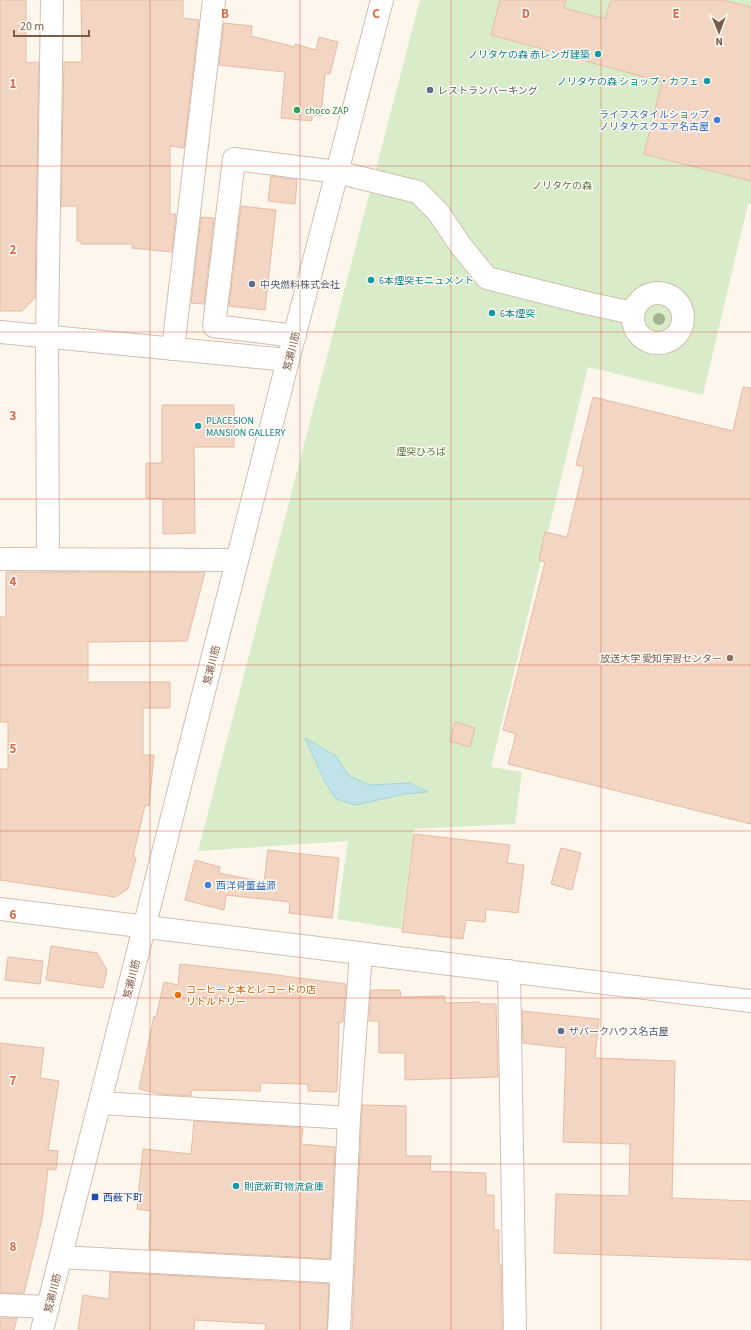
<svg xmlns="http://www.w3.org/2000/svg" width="751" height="1330" font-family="'Source Sans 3','Noto Sans JP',sans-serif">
<rect width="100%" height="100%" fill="#fdf6ec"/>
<!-- green -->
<path fill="#d8ecc9" d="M420,0h331v204h-3l-45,191 -115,-28 -97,400 31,5 -7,52 -101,5 -13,100 -64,-10 11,-78 -150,10z"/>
<!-- water -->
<path fill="#bfe3e8" stroke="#a5d3da" d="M305,738l31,18 12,19 21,10 41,-2 18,9 -24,2 -48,11 -20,-6 -12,-19z"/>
<!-- building -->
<g fill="#f3d5c3" stroke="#e6bba3">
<path d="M0,0h26v63l13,-1 -4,236 -13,13h-22z"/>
<path d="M81,0h102v18l16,2 -15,128 -14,-2v68h6l-4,38 -40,-4 1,-4h-52v-3h-4v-35h-16l3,-144h18z"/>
<path d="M500,0h66l-2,8 41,11 6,-19h111l29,7v174l-107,-27 18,-72 -171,-47z"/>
<path d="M224,23l28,3 -1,10 44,11v-3l21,6 3,-13 19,5 -8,32 -5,-1 -4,43 -9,-1v6l-31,-3 4,-46 -66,-7z"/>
<path d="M271,176l26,4 -2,24 -27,-3z"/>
<path d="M241,206l35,4 -11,100 -36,-4z"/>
<path d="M201,217l13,1 -10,86 -13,-1z"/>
<path d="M743,387l8,1v436l-243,-60 8,-30 -13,-4 42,-168 -6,-2 6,-28 22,5 17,-70 -8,-2 17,-68 140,34z"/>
<path d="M162,405h72v42h-40l1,86 -32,1v-35l-17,-1v-35h16z"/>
<path d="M6,572h199l-18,69 -99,1v40h82v26h-27v47h11l-5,51 -4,-1 -12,52 3,1 -8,31 -13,8 -115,-17v-111h8v-47h-8v-105h6z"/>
<path d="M455,722l20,6 -5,19 -20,-6z"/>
<path d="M414,834l96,11 -3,18 17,2 -6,48 -32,-4 -1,13 -19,-2 -3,19 -61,-7z"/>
<path d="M561,848l20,5 -9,37 -21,-6z"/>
<path d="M268,850l71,8 -7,60 -43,-5 1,-11 -64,-7 -2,15 -39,-10 10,-40 25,7 -1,6 45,9z"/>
<path d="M51,946l46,7 10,17 -4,18 -57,-8z"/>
<path d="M8,957l35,4 -3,23 -35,-4z"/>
<path d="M180,964l91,10 20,3 55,7 -3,38h-4l-2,70 -29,-1v-7l-47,-1 -1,8 -68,-1 -1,6 -31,-2 -21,-5 15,-73 2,1 8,-35 14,3z"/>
<path d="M371,990h29l1,7 44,-1v7l35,-1v2h16l2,73 -93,3v-27h-26v-32h-10z"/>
<path d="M522,1011l77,8 -4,39 80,3 -3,137 79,3v59l-197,-7 2,-59 73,2 1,-52 -67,-2 3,-94 -43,-5z"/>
<path d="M0,1043l44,5 -4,30 19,3 -11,69 10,1 -2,19 -8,-1 -6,50 -18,74h-24z"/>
<path d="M362,1105l44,1v50h25l-1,15 56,2v22h8v35h5v34h2l1,66h-150z"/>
<path d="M194,1121l109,7 -2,16 34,3 -5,112 -181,-10 2,-38 -14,-2 6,-60 48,5z"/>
<path d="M110,1272l219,12 -2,46h-62l1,-6 -71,-4 -1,10h-116l5,-35 26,4z"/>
<path d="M0,1318h17l-3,12h-14z"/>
</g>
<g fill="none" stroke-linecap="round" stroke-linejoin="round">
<defs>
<g id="minor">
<circle cx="658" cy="318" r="25"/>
<path d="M0,332l288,28"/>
<path d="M295,336l-81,-10 20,-167 103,13 81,20 20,20 23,34 26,32 99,25 47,10"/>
<path d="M173,349l41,-349"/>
<path d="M0,559l237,1"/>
<path d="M48,559l-1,-222 5,-337"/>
<path d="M0,909l751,92"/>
<path d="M509,971l6,359"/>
<path d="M100,1103l249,15"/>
<path d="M61,1257l281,15"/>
<path d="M0,1305l48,2"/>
<path d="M42,1330l246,-970 94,-360"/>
<path d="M339,1330l10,-212 12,-165"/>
</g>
</defs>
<!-- minor casing -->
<use href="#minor" stroke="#d1beb0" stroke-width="24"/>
<!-- minor -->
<use href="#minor" stroke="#fff" stroke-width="22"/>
</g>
<!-- trees -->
<circle fill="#a0b28e" cx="659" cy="319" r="6"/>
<!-- grid -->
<path fill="none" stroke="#dc6d51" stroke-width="1" stroke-opacity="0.55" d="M150,0v1330M300,0v1330M451,0v1330M601,0v1330M0,166h751M0,332h751M0,499h751M0,665h751M0,831h751M0,998h751M0,1164h751"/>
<!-- markers -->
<g fill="#0f9aa8" stroke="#fffaf3" stroke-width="1.5">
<circle cx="598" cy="54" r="4"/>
<circle cx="707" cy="81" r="4"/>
<circle cx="371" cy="280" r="4"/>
<circle cx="492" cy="313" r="4"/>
<circle cx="198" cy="426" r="4"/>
<circle cx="236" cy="1186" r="4"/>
</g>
<g fill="#5c6f8a" stroke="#fffaf3" stroke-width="1.5">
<circle cx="430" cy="90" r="4"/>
<circle cx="252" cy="284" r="4"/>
<circle cx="561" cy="1031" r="4"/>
</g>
<circle fill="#2e9e5b" stroke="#fffaf3" stroke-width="1.5" cx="297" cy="110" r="4"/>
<g fill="#3f7fe0" stroke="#fffaf3" stroke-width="1.5">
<circle cx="717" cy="120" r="4"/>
<circle cx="208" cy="885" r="4"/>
</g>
<circle fill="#8d6e63" stroke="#fffaf3" stroke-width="1.5" cx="730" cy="658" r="4"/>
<circle fill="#e8710a" stroke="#fffaf3" stroke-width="1.5" cx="178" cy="995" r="4"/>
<rect fill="#1a4fb4" stroke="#fffaf3" stroke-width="1.5" x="91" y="1193" width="8" height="8" rx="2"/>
<g text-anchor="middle" stroke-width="3" stroke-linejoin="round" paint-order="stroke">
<!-- culture labels -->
<g font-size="10" fill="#0d838f" stroke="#fffaf3" text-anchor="start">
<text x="590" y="58" text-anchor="end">ノリタケの森 赤レンガ建築</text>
<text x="699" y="85" text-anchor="end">ノリタケの森 ショップ・カフェ</text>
<text x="379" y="284">6本煙突モニュメント</text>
<text x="500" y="317">6本煙突</text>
<text x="206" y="424">PLACESION<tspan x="206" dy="12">MANSION GALLERY</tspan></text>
<text x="244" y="1190">則武新町物流倉庫</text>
</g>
<!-- service labels -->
<g font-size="10" fill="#4e5e75" stroke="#fffaf3" text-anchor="start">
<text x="438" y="94">レストランパーキング</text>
<text x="260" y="288">中央燃料株式会社</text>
<text x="569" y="1035">ザパークハウス名古屋</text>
</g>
<!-- leisure labels -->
<g font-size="10" fill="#27864d" stroke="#fffaf3" text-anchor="start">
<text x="305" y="114">choco ZAP</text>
</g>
<!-- shop labels -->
<g font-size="10" fill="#366cbe" stroke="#fffaf3" text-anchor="end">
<text x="709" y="118">ライフスタイルショップ<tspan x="709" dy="12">ノリタケスクエア名古屋</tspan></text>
<text x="216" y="889" text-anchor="start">西洋骨董益源</text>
</g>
<!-- park labels -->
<g font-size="10" fill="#537a41" stroke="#fffaf3">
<text x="562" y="189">ノリタケの森</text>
<text x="421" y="455">煙突ひろば</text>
</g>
<!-- street labels -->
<g font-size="10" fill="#7a5c4d" stroke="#fffaf3">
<text transform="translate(291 351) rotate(-76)" y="4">笈瀬川筋</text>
<text transform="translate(211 665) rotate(-76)" y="4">笈瀬川筋</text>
<text transform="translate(131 979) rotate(-76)" y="4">笈瀬川筋</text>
<text transform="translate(52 1293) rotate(-76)" y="4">笈瀬川筋</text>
</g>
<!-- education labels -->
<g font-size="10" fill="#785e54" stroke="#fffaf3" text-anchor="end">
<text x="722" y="662">放送大学 愛知学習センター</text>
</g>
<!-- food labels -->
<g font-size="10" fill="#c56008" stroke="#fffaf3" text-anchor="start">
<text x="186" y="993">コーヒーと本とレコードの店<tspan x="186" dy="12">リトルトリー</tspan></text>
</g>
<!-- transit labels -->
<g font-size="10" fill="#164399" stroke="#fffaf3" text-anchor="start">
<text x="103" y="1201">西薮下町</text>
</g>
</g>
<g font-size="13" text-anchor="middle" font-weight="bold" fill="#dc6d51" stroke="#fffaf3" stroke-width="3" stroke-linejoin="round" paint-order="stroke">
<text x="225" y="18">B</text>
<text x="376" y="18">C</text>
<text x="526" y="18">D</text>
<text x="676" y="18">E</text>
<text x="13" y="88">1</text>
<text x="13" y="254">2</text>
<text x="13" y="420">3</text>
<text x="13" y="586">4</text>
<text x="13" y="753">5</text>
<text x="13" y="919">6</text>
<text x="13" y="1085">7</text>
<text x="13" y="1251">8</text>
</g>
<!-- north arrow -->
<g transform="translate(719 32) rotate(179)" stroke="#fffaf3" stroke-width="3" paint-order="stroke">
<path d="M0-3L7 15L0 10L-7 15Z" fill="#7a5c4d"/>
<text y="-6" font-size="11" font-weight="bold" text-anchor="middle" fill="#7a5c4d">N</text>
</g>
<!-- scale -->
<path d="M14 30v6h75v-6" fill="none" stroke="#7a5c4d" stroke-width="2"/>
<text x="20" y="30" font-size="12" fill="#7a5c4d" stroke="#fffaf3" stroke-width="3" paint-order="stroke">20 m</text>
</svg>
